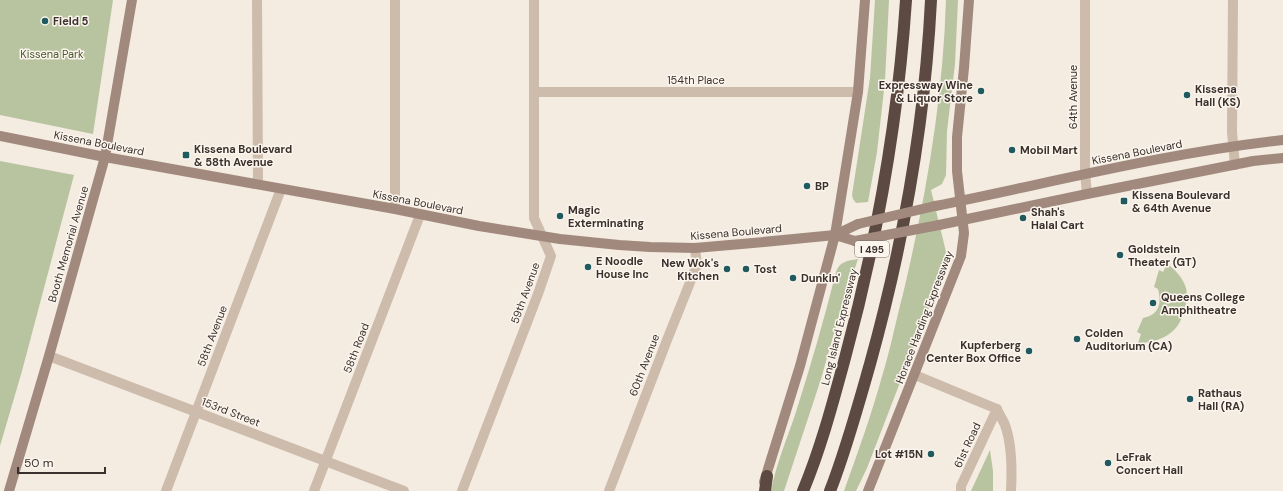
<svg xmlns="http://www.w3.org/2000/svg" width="1283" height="491" font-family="'DM Sans',sans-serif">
<rect width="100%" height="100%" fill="#f4ebe1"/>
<!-- green -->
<g fill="#b8c4a0">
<path d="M0,0h113l-20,134 -93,-19z"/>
<path d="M875,0h14l-4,81 -8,71 -9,50 -12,1 -3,-4 -1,-4 18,-117z"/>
<path d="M946,0h12l-3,64 -8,67 -1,44 -4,9 -11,6 15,62 -5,21 -6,19 -68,176 -11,23h-12c14,-39 28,-78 39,-118 8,-26 13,-53 20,-79 23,-97 40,-195 43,-294z"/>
<path d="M0,161l74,14 -52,196 -22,75z"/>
<path d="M858,259l-20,60 -17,60 -37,112h-13c5,-26 15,-50 24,-76 15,-47 29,-95 41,-143 4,-11 11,-11 22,-13z"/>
<path d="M1167,264c8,5 16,14 19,24 3,11 -3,33 -11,41 -10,10 -23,14 -37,14l3,-9 -4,-2 6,-14c16,-3 19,-14 15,-29l-4,-2 5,-17 4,2z"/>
<path d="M990,450l3,21v20h-22z"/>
</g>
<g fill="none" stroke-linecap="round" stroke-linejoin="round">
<!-- street -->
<g stroke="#cdbbac" stroke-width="10">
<path d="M257,0l1,184"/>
<path d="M1085,0v173l2,21"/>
<path d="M1233,0l-1,132 3,33"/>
<path d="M534,92h324"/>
<path d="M395,209v-209"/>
<path d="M49,356l355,135"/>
<path d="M915,375l82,34c2,5 6,11 8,16 7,19 7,47 6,66"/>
<path d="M166,491l115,-302"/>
<path d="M314,491l106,-276"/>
<path d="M462,491l76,-197 13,-38 -17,-38v-218"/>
<path d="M609,491l58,-151 30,-75 -2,-17"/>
<path d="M961,491v-5l36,-77"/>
</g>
<!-- secondary -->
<g stroke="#a18a7d" stroke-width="10">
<path d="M0,136l105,21 290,52 84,17 81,13 59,6 31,2 45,1 58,-5 82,-8 23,-11"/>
<path d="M935,206c115,-23 230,-53 348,-66"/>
<path d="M939,225l148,-31 166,-33 30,-3"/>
<path d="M835,235l20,6"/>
<path d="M764,482l36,-116 35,-131 23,-143 7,-92"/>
<path d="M9,491l40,-135 56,-199 27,-157"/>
<path d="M868,491l93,-235 3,-23 -7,-62v-34l7,-69 5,-68"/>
</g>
<!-- highway -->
<g stroke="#5c4a42" stroke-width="12">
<path d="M765,491l2,-15"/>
<path d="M803,491c18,-43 30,-89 42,-133 32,-118 53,-236 61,-358"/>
<path d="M830,491c16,-41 28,-85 40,-127 33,-119 55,-241 61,-364"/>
</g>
<!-- secondary-bridge -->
<g stroke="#a18a7d" stroke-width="10">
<path d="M858,224l77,-18"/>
<path d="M855,241l84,-16"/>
</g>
</g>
<!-- markers -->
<g fill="#1f5a5e" stroke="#fbf5ee" stroke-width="1.5">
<circle cx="45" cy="21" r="4"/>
<circle cx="981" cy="91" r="4"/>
<circle cx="1187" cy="95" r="4"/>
<circle cx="1012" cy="150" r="4"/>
<rect x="182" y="151" width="8" height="8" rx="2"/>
<circle cx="807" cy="186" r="4"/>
<rect x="1120" y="197" width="8" height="8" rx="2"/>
<circle cx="560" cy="216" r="4"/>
<circle cx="1023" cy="218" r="4"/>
<circle cx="1120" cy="255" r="4"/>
<circle cx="588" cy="267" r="4"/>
<circle cx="727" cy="269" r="4"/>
<circle cx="746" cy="269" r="4"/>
<circle cx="793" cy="278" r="4"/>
<circle cx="1153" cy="303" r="4"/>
<circle cx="1077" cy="339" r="4"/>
<circle cx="1029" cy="351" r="4"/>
<circle cx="1190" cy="399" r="4"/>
<circle cx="931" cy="454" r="4"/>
<circle cx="1108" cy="463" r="4"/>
</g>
<g text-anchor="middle" stroke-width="3" stroke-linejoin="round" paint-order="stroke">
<!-- shield labels -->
<rect fill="#fbf5ee" stroke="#756b66" stroke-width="1" x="855" y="241" width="34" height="16" rx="3"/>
<g font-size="10" font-weight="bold" fill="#3b302b">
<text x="872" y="253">I 495</text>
</g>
<!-- poi labels -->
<g font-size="11" font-weight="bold" fill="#3b302b" stroke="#fbf5ee" text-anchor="start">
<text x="53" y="25">Field 5</text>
<text x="973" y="89" text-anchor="end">Expressway Wine<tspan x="973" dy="13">&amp; Liquor Store</tspan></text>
<text x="1195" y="93">Kissena<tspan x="1195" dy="13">Hall (KS)</tspan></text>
<text x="194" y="153">Kissena Boulevard<tspan x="194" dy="13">&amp; 58th Avenue</tspan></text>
<text x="1020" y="154">Mobil Mart</text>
<text x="815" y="190">BP</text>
<text x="1132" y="199">Kissena Boulevard<tspan x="1132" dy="13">&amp; 64th Avenue</tspan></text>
<text x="568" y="214">Magic<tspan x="568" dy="13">Exterminating</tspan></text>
<text x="1031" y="216">Shah's<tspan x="1031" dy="13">Halal Cart</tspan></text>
<text x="1128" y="253">Goldstein<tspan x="1128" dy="13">Theater (GT)</tspan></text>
<text x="596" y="265">E Noodle<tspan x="596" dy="13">House Inc</tspan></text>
<text x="719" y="267" text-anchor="end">New Wok's<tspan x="719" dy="13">Kitchen</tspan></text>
<text x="754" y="273">Tost</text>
<text x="801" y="282">Dunkin'</text>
<text x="1161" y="301">Queens College<tspan x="1161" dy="13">Amphitheatre</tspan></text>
<text x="1085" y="337">Colden<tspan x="1085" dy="13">Auditorium (CA)</tspan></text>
<text x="1021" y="349" text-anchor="end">Kupferberg<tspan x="1021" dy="13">Center Box Office</tspan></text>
<text x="1198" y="397">Rathaus<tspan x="1198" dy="13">Hall (RA)</tspan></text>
<text x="923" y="458" text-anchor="end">Lot #15N</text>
<text x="1116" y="461">LeFrak<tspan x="1116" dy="13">Concert Hall</tspan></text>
</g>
<!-- park labels -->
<g font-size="11" fill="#4a5a2e" stroke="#fbf5ee">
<text x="52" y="58">Kissena Park</text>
</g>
<!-- street labels -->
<g font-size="11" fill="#3b302b" stroke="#fbf5ee">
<text x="696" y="84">154th Place</text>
<text transform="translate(1073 97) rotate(-90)" y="4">64th Avenue</text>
<text transform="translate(99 143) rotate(11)" y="4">Kissena Boulevard</text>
<text transform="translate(1137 152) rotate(-11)" y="4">Kissena Boulevard</text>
<text transform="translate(418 202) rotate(11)" y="4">Kissena Boulevard</text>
<text transform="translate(736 232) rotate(-5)" y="4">Kissena Boulevard</text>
<text transform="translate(68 244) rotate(-74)" y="4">Booth Memorial Avenue</text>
<text transform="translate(525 293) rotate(-70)" y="4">59th Avenue</text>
<text transform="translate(924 317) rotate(-69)" y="4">Horace Harding Expressway</text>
<text transform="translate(839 327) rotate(-76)" y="4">Long Island Expressway</text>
<text transform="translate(212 336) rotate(-69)" y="4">58th Avenue</text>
<text transform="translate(356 348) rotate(-69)" y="4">58th Road</text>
<text transform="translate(644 365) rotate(-69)" y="4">60th Avenue</text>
<text transform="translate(231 412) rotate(21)" y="4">153rd Street</text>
<text transform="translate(967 445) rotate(-65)" y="4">61st Road</text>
</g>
</g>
<!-- scale -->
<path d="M18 467v6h87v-6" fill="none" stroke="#3b302b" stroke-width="2"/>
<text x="24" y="467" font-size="12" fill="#3b302b" stroke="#fbf5ee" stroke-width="3" paint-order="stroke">50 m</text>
</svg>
